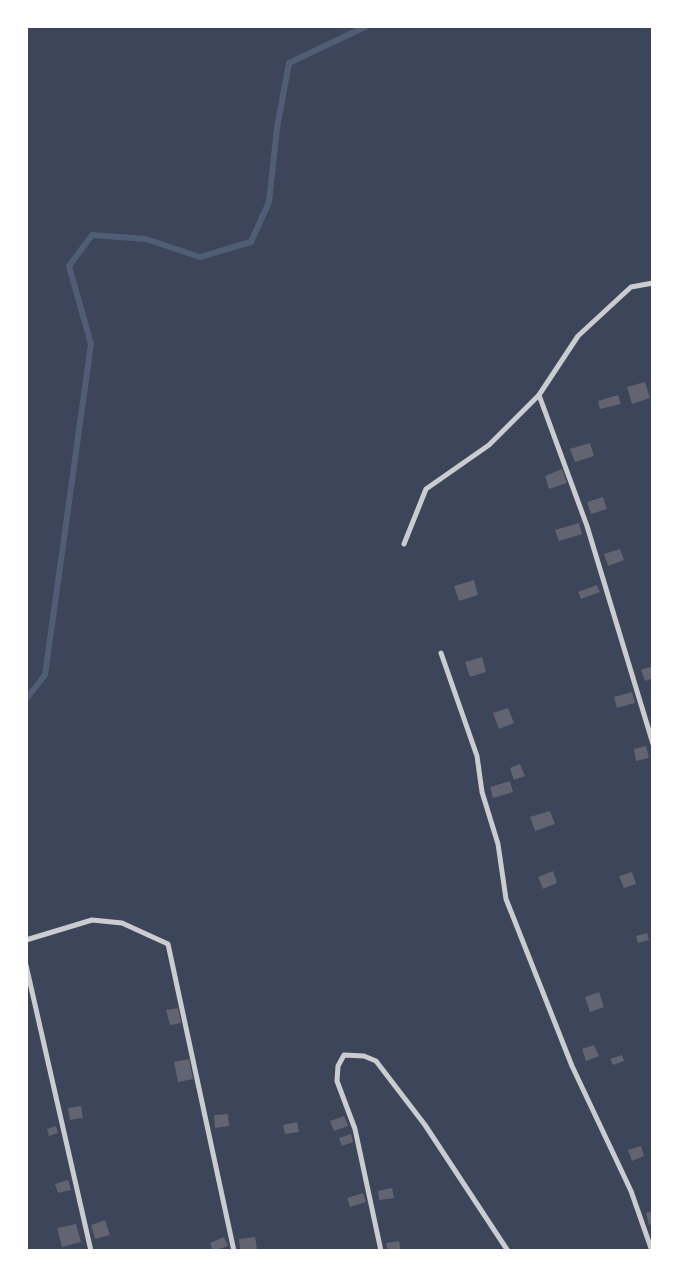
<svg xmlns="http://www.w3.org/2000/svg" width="679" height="1277" font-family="Mulish,sans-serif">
<rect width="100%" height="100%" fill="#2d3142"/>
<!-- green -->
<rect fill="#3c4559" x="26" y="26" width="627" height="1225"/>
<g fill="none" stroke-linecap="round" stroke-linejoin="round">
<!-- stream -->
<path stroke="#4f5d75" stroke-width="6" d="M26,699l19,-24 46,-331 -22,-78 23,-31 54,4 54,18 51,-15 18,-40 8,-74 12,-65 78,-37"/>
</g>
<!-- building -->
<g fill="#626471">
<path d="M645,382l5,16 -18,6 -5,-17z"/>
<path d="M618,395l3,9 -21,5 -2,-8z"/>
<path d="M590,443l4,13 -19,6 -5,-13z"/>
<path d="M562,469l5,14 -18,6 -4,-13z"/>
<path d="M603,497l4,12 -16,5 -4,-12z"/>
<path d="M579,523l3,11 -23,7 -4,-11z"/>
<path d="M620,549l4,11 -16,6 -4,-12z"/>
<path d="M474,580l4,15 -19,6 -5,-15z"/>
<path d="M597,585l3,7 -19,7 -3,-7z"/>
<path d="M482,657l4,15 -16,5 -5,-15z"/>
<path d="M653,666v12l-8,3 -4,-11z"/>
<path d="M632,692l3,11 -18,5 -3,-11z"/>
<path d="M508,708l6,15 -15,6 -6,-16z"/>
<path d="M646,746l3,12 -13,3 -2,-12z"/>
<path d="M520,764l5,12 -11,4 -4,-12z"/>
<path d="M510,781l3,11 -20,6 -3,-11z"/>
<path d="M550,811l5,13 -20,7 -5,-14z"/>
<path d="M553,871l4,12 -14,6 -5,-12z"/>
<path d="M632,872l4,12 -12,4 -5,-12z"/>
<path d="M647,933l2,7 -11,3 -2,-7z"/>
<path d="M599,992l5,15 -14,5 -5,-15z"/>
<path d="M178,1008l3,15 -11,2 -4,-15z"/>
<path d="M594,1045l5,11 -13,5 -4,-12z"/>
<path d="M622,1055l2,6 -11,4 -3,-6z"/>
<path d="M189,1059l4,20 -15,3 -4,-20z"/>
<path d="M81,1106l2,12 -13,2 -2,-12z"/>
<path d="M228,1114l1,12 -14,2 -1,-13z"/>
<path d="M344,1116l4,10 -14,5 -4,-10z"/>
<path d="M297,1122l2,10 -14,2 -2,-9z"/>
<path d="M56,1126l2,7 -9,3 -2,-7z"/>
<path d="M351,1134l2,8 -11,4 -3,-8z"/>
<path d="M641,1146l3,10 -12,5 -4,-11z"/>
<path d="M68,1180l3,10 -13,3 -3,-9z"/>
<path d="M392,1188l2,10 -15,2 -1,-9z"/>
<path d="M363,1193l3,9 -16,5 -3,-9z"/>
<path d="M653,1211v13l-4,1 -3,-12z"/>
<path d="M105,1220l5,15 -15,4 -4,-14z"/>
<path d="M76,1224l5,18 -19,5 -5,-19z"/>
<path d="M224,1237l4,9 -15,5 -3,-8z"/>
<path d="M255,1237l2,12 -17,1 -1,-11z"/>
<path d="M399,1241l2,10h-13l-2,-8z"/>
</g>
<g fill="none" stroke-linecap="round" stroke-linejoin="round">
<!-- service -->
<g stroke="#caccd0" stroke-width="5">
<path d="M539,395l48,131 66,218"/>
<path d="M404,544l22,-55 63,-44 50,-50 39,-59 53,-49 22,-4"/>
<path d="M441,653l36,103 5,36 16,52 8,55 66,167 59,125 21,60"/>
<path d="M26,940l66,-20 30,3 46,21 66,307"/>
<path d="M26,965l65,286"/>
<path d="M381,1251l-26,-122 -18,-48 1,-15 6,-11 20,1 12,5 49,64 83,126"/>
</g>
</g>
<!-- border -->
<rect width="679" height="1277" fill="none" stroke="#ffffff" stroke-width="56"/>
</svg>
